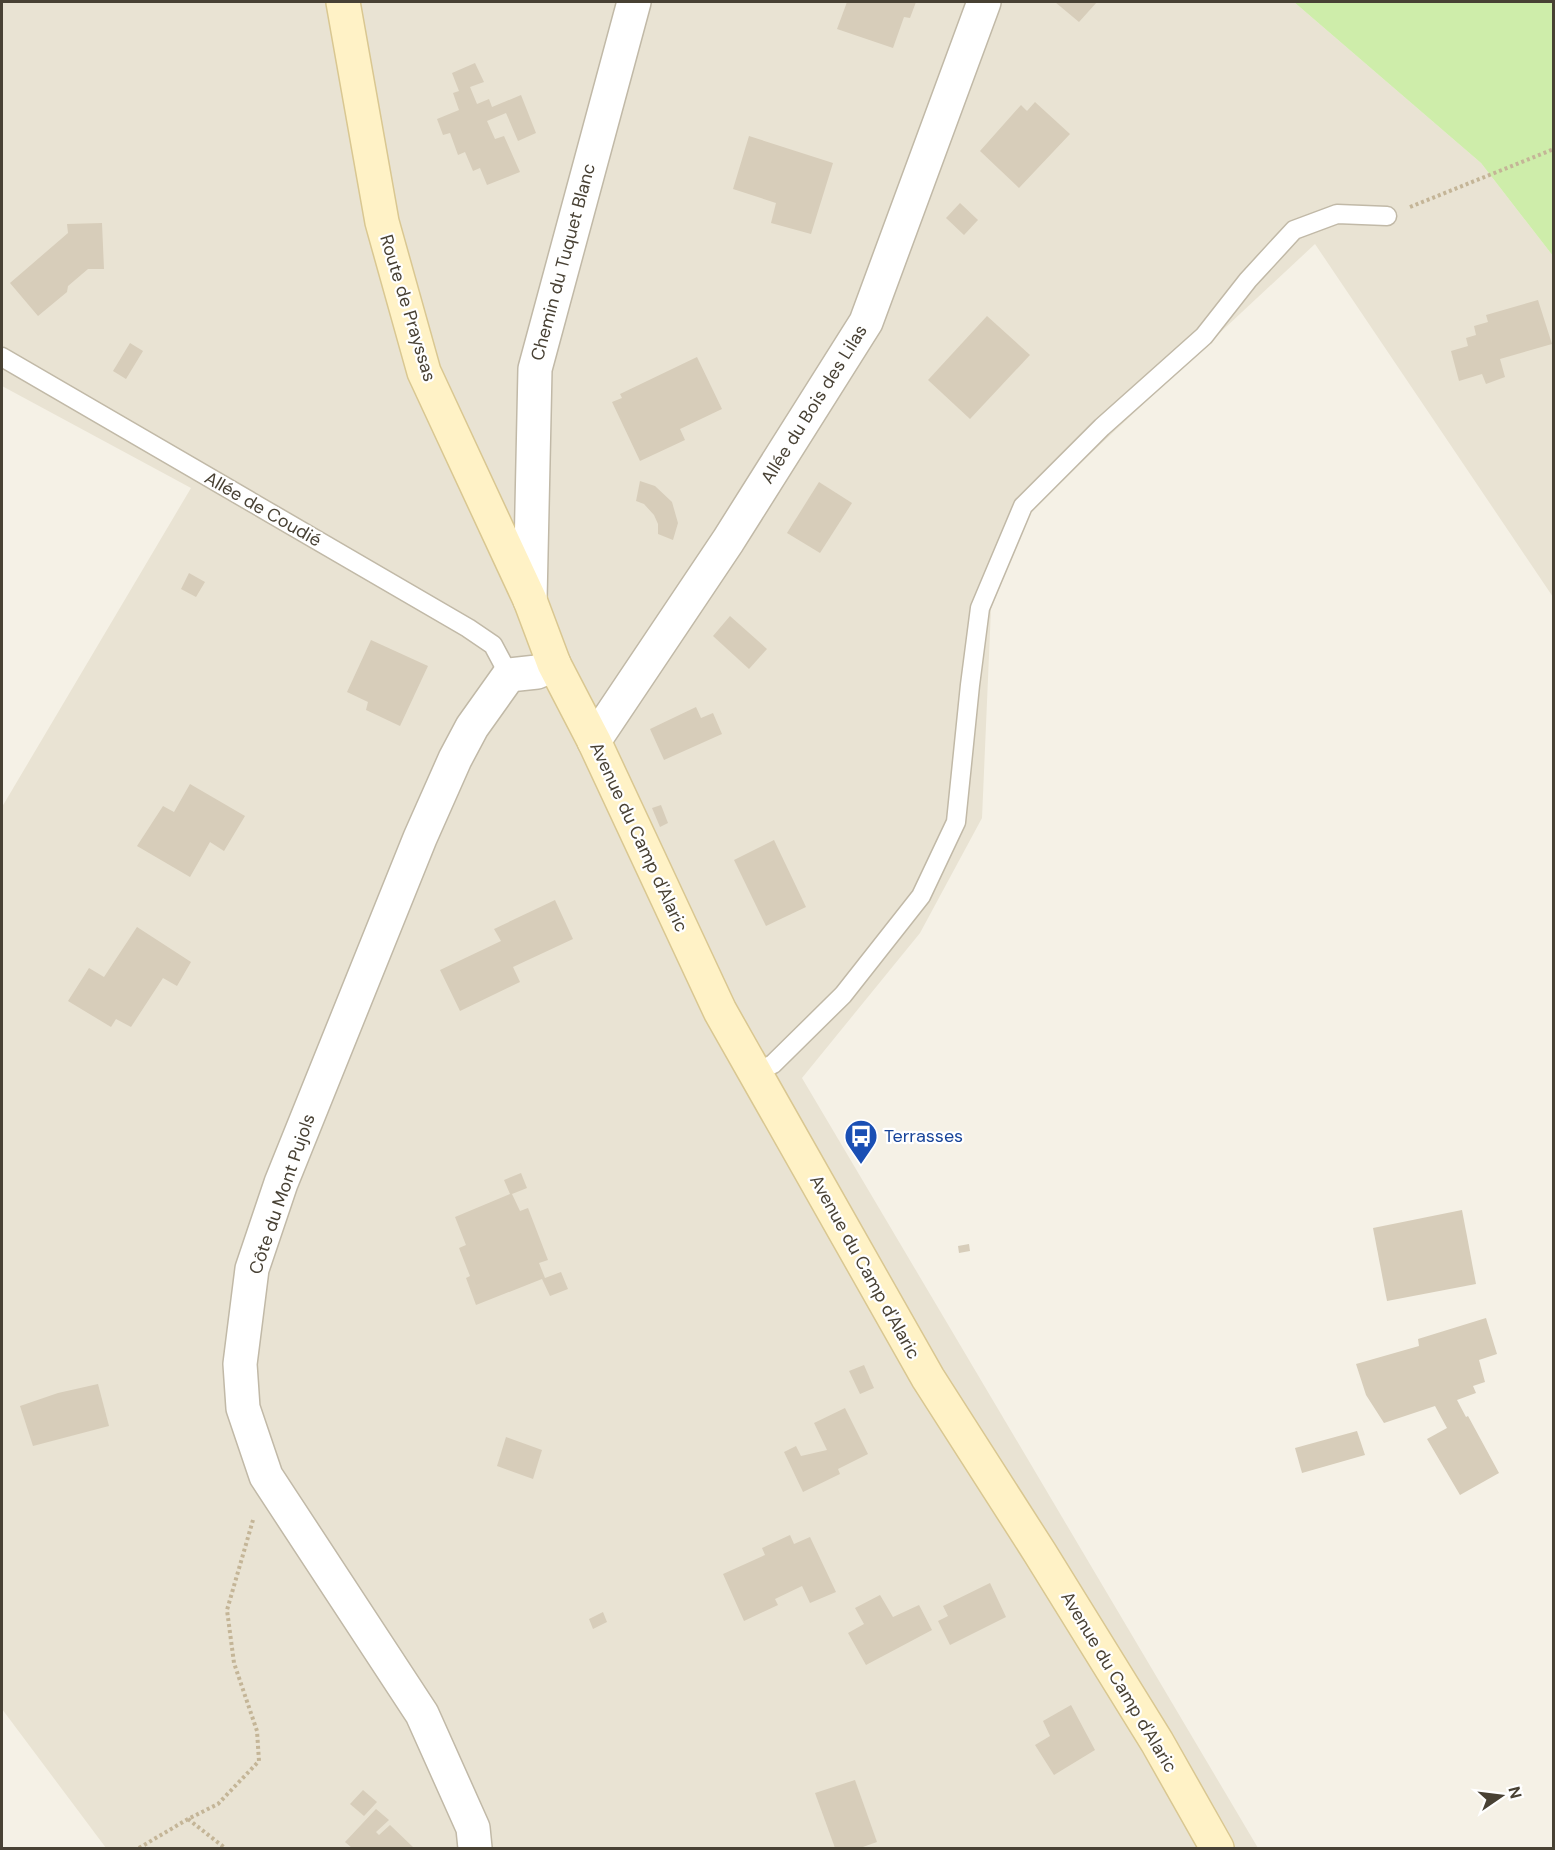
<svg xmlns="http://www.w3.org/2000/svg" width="1555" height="1850" font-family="'DM Sans',sans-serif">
<rect width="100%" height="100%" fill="#f5f1e6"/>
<!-- residential -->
<path fill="#e9e3d3" d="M2,2h1292l187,161 72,93v341l-238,-353 -284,265 -40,100 -9,209 -62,115 -118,145 456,770h-1152l-104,-139v-902l189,-319 -189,-102z"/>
<!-- green -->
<path fill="#ceedaa" d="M1294,2h259v254l-72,-93z"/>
<!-- building -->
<g fill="#d7cdba">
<path d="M847,2h69l-6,16 -6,-1 -11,31 -56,-19z"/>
<path d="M1055,2h42l-18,20z"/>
<path d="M475,63l9,19 -14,5 7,17 12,-5 3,8 29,-12 15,38 -18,8 -12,-28 -19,8 8,18 9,-3 16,36 -33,13 -7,-17 -7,3 -8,-19 -7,3 -8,-22 -7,2 -6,-16 22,-9 -6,-17 6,-2 -7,-18z"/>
<path d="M1035,102l35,32 -51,54 -39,-37 41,-46 6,6z"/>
<path d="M749,136l84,27 -22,71 -40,-11 5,-20 -43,-14z"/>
<path d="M960,203l18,17 -14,15 -18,-17z"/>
<path d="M102,223l2,46h-16l-20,17 -1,6 -29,24 -28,-33 58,-50 -1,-9z"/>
<path d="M1538,300l14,44 -52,15 5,18 -19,7 -4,-10 -23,7 -8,-30 17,-5 -2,-8 10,-3 -2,-9 14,-4 -2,-7z"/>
<path d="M987,316l43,39 -60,64 -42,-39z"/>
<path d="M130,343l13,8 -17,28 -13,-8z"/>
<path d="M697,357l25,52 -42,20 5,11 -45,21 -28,-59 10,-4 -2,-4z"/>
<path d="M640,481l15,5 17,16 6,21 -5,17 -15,-6v-10l-4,-9 -10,-11 -8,-3z"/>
<path d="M819,482l33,21 -32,50 -33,-20z"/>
<path d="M189,573l16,9 -9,15 -15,-8z"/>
<path d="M730,616l37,33 -18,20 -36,-33z"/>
<path d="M371,640l57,26 -28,60 -34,-16 2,-8 -21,-10z"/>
<path d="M696,707l5,11 12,-5 9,21 -58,26 -14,-31z"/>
<path d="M190,784l55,32 -21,35 -14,-9 -20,35 -53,-31 26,-40 11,6z"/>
<path d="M661,805l7,18 -8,4 -8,-19z"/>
<path d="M774,840l32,67 -40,19 -32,-66z"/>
<path d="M555,900l18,39 -60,28 7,15 -60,29 -20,-41 61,-29 -7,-12z"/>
<path d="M137,927l54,35 -14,24 -14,-8 -32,49 -15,-8 -5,8 -43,-26 21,-33 15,9z"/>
<path d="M521,1173l6,15 -15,6 8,17 8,-3 20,52 -9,3 6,15 16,-6 7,17 -18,7 -8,-17 -66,26 -10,-27 4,-2 -11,-28 7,-3 -11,-28 55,-23 -6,-14z"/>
<path d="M1462,1210l14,74 -89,17 -14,-73z"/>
<path d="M969,1244l1,7 -11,2 -1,-7z"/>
<path d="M1486,1318l11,36 -18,6 6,22 -12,4 3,7 -19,7 9,17 2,-1 31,57 -39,22 -33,-56 20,-11 -12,-22 -51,17 -18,-28 -10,-31 63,-18 -1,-7z"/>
<path d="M864,1365l10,23 -14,6 -11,-23z"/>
<path d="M98,1384l11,42 -76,20 -13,-40 38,-13z"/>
<path d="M845,1408l23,46 -30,15 2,5 -37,18 -19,-40 12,-6 5,10 26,-6 -13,-27z"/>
<path d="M1357,1431l8,24 -63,18 -7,-25z"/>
<path d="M506,1437l36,13 -9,29 -36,-13z"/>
<path d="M790,1535l4,9 16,-7 26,55 -26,11 -8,-17 -27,13 3,6 -34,16 -21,-47 42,-19 -3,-7z"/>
<path d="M990,1583l16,34 -56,28 -12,-24 10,-5 -5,-10z"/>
<path d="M880,1595l13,22 26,-12 13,25 -66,35 -18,-32 16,-9 -9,-16z"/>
<path d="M603,1612l4,10 -14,7 -4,-10z"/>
<path d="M1071,1705l24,45 -41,25 -19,-30 15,-9 -7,-15z"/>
<path d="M855,1780l22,62 -17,6h-25l-20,-55z"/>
<path d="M363,1790l14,12 -13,14 -14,-12z"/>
<path d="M376,1809l13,11 -13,12 3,3 11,-10 24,23h-62l-7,-6z"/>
</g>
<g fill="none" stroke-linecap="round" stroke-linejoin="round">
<defs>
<g id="lane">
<path d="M2,357l466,271 25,17 16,30"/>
<path d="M755,1073l18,-9 70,-69 78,-99 35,-74 14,-137 10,-77 43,-102 79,-79 102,-91 44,-56 46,-50 43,-16 50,2"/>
</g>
<g id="street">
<path d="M530,600l5,-231 99,-367"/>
<path d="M594,741l134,-200 138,-219 118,-320"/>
<path d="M475,1848l-2,-20 -51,-114 -156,-238 -23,-68 -3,-44 12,-95 29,-86 139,-345 35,-79 17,-32 37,-52 28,-3 17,-8"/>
</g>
<path id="secondary" d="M343,2l39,220 42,150 106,228 24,64 40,77 126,270 208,367 112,175 117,189 60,106"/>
</defs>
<!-- lane casing -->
<use href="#lane" stroke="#c1b9a7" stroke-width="21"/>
<!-- street casing -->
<use href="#street" stroke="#c1b9a7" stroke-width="36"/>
<!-- secondary casing -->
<use href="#secondary" stroke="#d9c791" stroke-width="36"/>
<!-- path -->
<g stroke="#c4b597" stroke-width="4" stroke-dasharray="3 3" stroke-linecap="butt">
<path d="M1410,207l144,-58"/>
<path d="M188,1819l37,29"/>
<path d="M139,1848l49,-29 30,-15 41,-43 -2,-30 -23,-68 -7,-53 26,-90"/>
</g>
<!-- lane -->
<use href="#lane" stroke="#fff" stroke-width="18"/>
<!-- street -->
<use href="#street" stroke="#fff" stroke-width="33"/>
<!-- secondary -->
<use href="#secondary" stroke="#fff2c6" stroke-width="33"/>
</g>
<!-- icons -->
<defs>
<symbol id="bus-pin" viewBox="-11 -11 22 30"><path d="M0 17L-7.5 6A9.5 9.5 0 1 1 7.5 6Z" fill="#1a4fb4" stroke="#fff"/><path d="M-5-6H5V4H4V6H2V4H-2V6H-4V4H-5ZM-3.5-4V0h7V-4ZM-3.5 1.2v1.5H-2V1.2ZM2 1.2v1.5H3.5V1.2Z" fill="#fff"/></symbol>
</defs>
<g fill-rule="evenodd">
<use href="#bus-pin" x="842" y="1117" width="38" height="52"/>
</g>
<g text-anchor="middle" stroke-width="4.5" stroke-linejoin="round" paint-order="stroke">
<!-- street labels -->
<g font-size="18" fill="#484134" stroke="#fff">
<text transform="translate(563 262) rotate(-75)" y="6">Chemin du Tuquet Blanc</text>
<text transform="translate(408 308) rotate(73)" y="6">Route de Prayssas</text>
<text transform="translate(814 404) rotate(-58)" y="6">Allée du Bois des Lilas</text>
<text transform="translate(263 509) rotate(30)" y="6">Allée de Coudié</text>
<text transform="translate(639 837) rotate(65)" y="6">Avenue du Camp d'Alaric</text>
<text transform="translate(282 1194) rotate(-71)" y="6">Côte du Mont Pujols</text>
<text transform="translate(865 1267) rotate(61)" y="6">Avenue du Camp d'Alaric</text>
<text transform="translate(1119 1682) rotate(59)" y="6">Avenue du Camp d'Alaric</text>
</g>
<!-- transit labels -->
<g font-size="18" fill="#164399" stroke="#fff" text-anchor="start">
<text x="884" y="1142">Terrasses</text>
</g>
</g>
<!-- border -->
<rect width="1555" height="1850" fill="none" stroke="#484134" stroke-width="6"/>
<!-- north arrow -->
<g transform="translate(1501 1796) rotate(76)" stroke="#ffffff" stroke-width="4.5" paint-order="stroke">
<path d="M0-4.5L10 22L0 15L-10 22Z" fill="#484134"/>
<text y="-9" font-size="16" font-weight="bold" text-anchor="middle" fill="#484134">N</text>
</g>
</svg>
